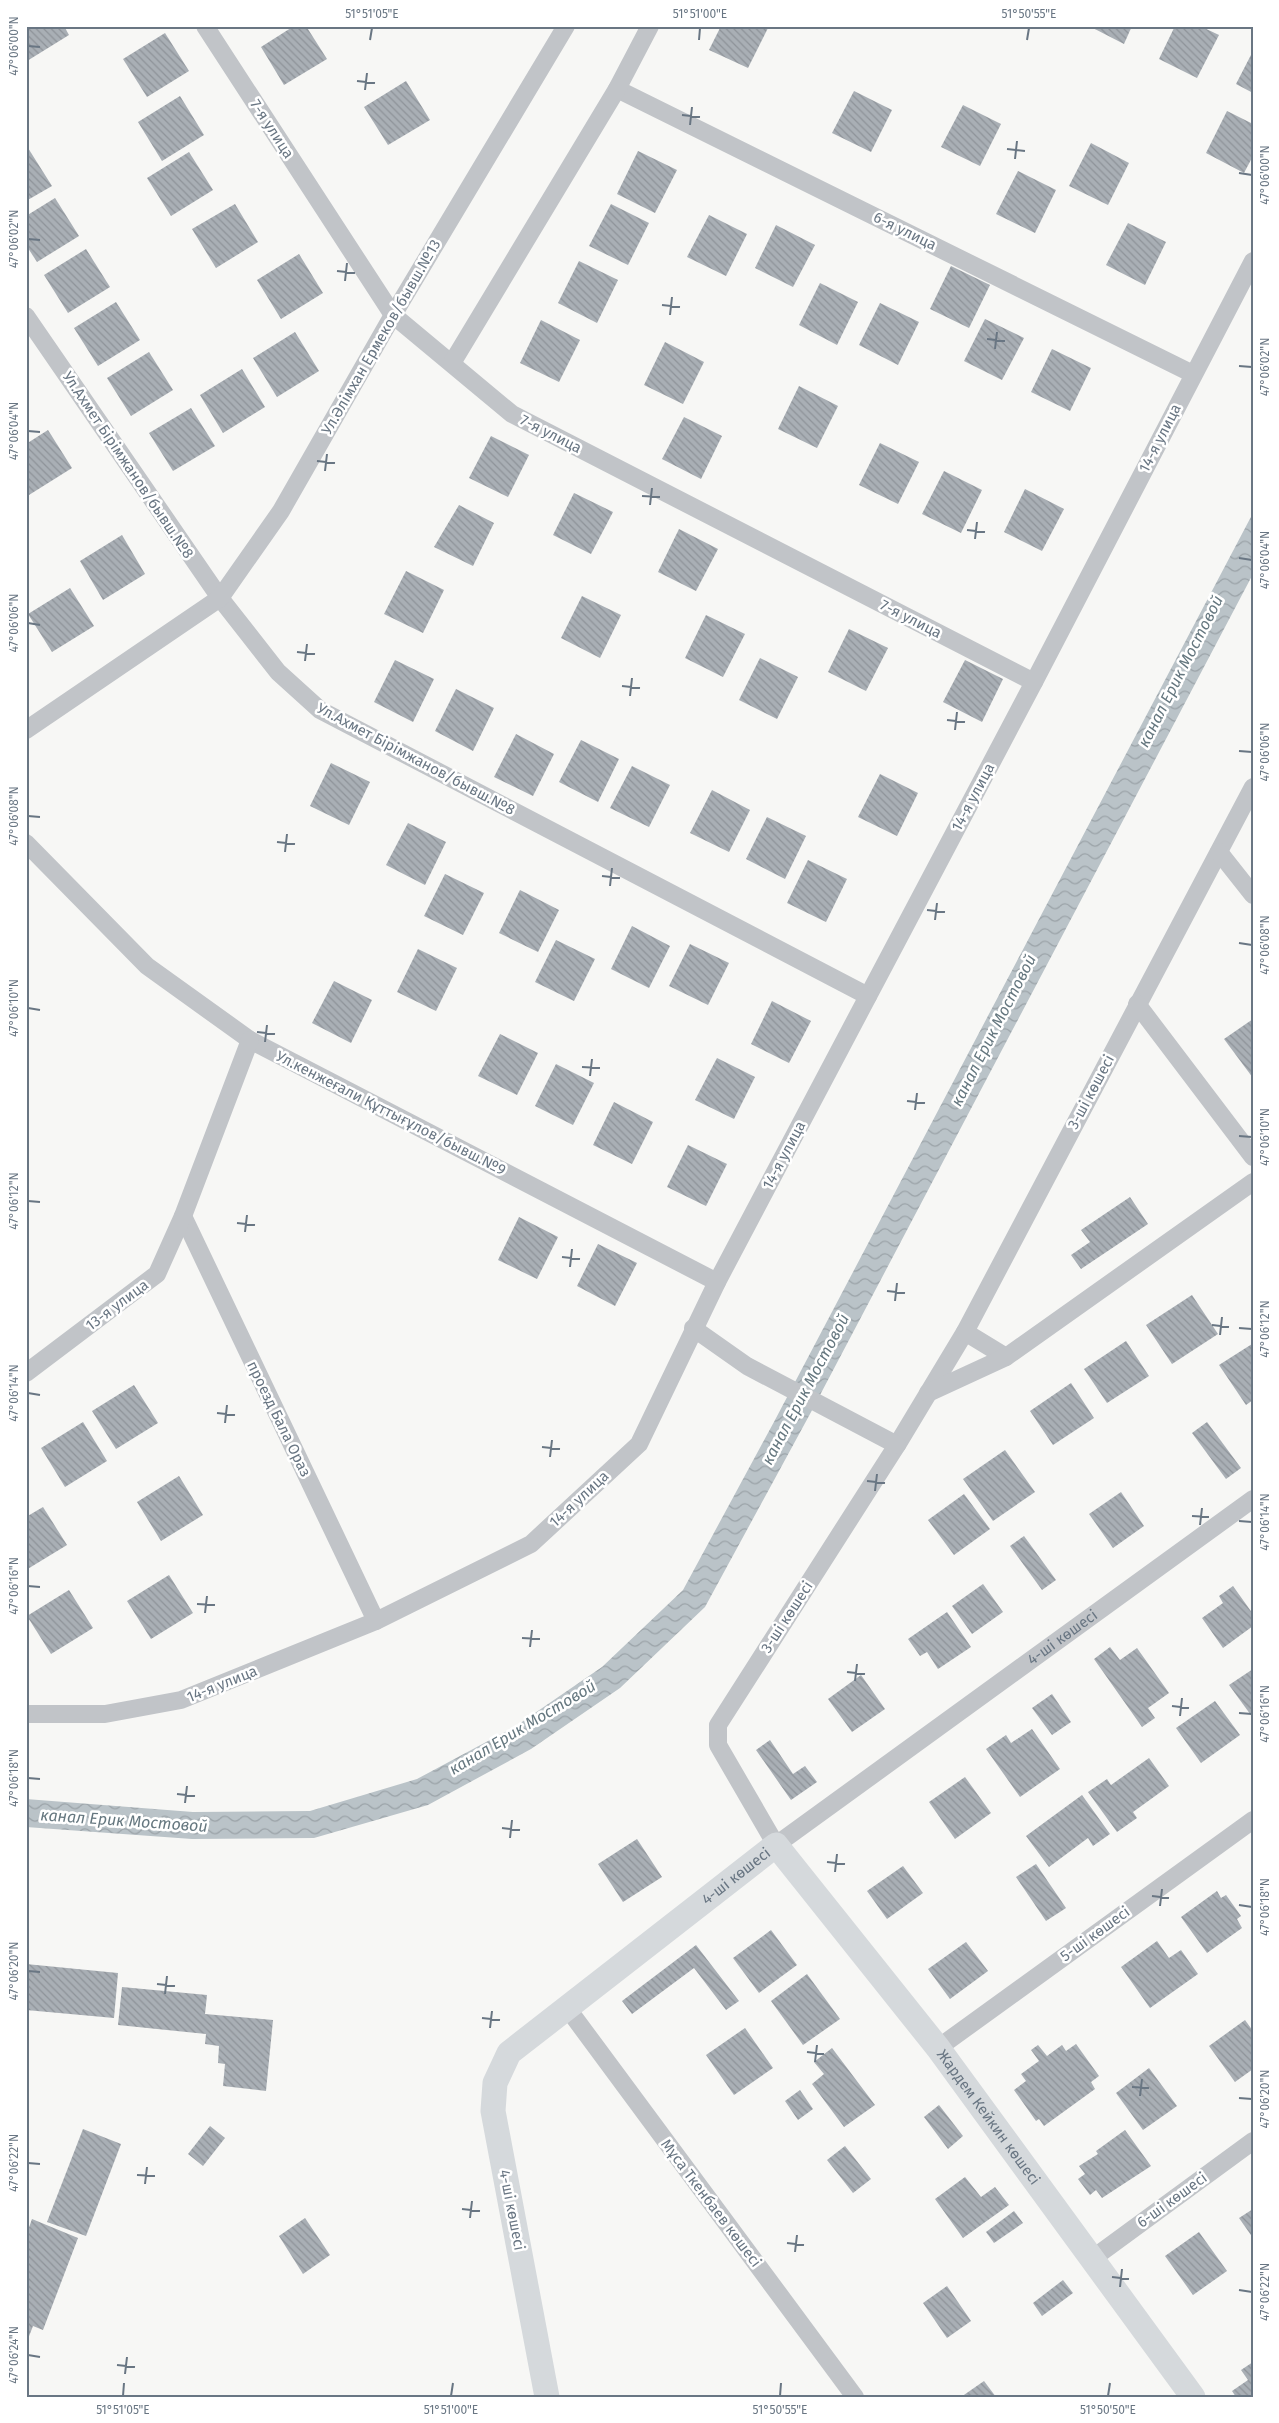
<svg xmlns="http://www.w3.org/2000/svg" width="1279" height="2423" font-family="'Fira Sans',sans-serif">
<defs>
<pattern id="water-waves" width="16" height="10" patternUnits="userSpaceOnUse" patternTransform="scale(1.25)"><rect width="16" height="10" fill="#bac3c8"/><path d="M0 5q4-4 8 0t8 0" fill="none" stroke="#9ba3a8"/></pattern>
<pattern id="building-back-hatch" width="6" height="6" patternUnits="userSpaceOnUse" patternTransform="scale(1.25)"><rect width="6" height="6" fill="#a9afb5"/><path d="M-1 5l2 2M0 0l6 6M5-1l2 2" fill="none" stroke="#8e9399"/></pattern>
</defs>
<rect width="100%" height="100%" fill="#f7f7f5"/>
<!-- water -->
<path fill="url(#water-waves)" d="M1253,513v61l-443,840 -105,193 -85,81 -89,61 -103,56 -114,33 -122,1 -166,-12v-28l167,13 117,-1 107,-32 99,-53 86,-59 81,-77 92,-170z"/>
<!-- building -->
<g fill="url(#building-back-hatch)">
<path d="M26,26h38l5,9 -42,26z"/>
<path d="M294,26h12l21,33 -43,26 -23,-38z"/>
<path d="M721,26h48l-21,42 -39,-18z"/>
<path d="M1089,26h43l-8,18z"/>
<path d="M1175,26h25l19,9 -22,43 -38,-19z"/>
<path d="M165,33l24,38 -42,26 -24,-38z"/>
<path d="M1253,51v42l-17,-9z"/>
<path d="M406,81l24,39 -42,25 -24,-38z"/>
<path d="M854,91l38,19 -21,42 -39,-19z"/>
<path d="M180,96l24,39 -42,26 -24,-39z"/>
<path d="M963,105l38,19 -21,42 -39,-19z"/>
<path d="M1227,111l26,13v32l-9,17 -38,-20z"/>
<path d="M1091,143l38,20 -21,42 -39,-19z"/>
<path d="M28,148l24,38 -26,15v-52z"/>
<path d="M638,151l39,19 -22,43 -38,-19z"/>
<path d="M189,152l24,38 -42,26 -24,-38z"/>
<path d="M1018,171l38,19 -21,43 -39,-19z"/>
<path d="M55,198l24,38 -42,26 -11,-17v-29z"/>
<path d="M235,204l23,38 -42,26 -24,-39z"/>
<path d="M611,204l38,19 -21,42 -39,-19z"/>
<path d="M709,215l38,19 -21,42 -39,-19z"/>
<path d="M1128,223l38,19 -21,43 -39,-20z"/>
<path d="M776,225l39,20 -22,42 -38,-19z"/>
<path d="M86,249l24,38 -42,26 -24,-38z"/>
<path d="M299,254l24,39 -42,26 -24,-39z"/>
<path d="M579,261l39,19 -21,43 -39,-20z"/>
<path d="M951,266l39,19 -21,43 -39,-19z"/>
<path d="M820,283l38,19 -21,43 -38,-20z"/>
<path d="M116,302l24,38 -42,26 -24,-38z"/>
<path d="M880,303l39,19 -21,43 -39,-20z"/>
<path d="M985,319l39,19 -22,42 -38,-19z"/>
<path d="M541,320l39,20 -21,42 -39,-19z"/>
<path d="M295,332l24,39 -42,26 -24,-39z"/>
<path d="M665,342l39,20 -21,42 -39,-19z"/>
<path d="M1052,349l39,19 -21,43 -39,-19z"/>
<path d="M149,352l24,38 -42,26 -24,-38z"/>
<path d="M242,369l23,38 -42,26 -23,-38z"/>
<path d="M799,386l39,20 -21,42 -39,-19z"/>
<path d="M191,408l24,38 -42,25 -24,-38z"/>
<path d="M684,417l38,19 -21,43 -39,-20z"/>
<path d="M48,430l24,38 -43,27 -3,-5v-46z"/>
<path d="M491,436l38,19 -21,42 -39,-19z"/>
<path d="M880,443l39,19 -21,42 -39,-19z"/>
<path d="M944,471l38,19 -21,43 -39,-19z"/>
<path d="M1025,489l39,20 -22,42 -38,-19z"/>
<path d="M574,493l39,19 -22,42 -38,-19z"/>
<path d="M459,505l35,18 -21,43 -39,-19z"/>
<path d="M679,529l39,20 -22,42 -38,-19z"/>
<path d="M122,535l23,39 -42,26 -23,-39z"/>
<path d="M406,571l38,19 -21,43 -39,-19z"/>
<path d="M70,588l24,38 -42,26 -24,-38z"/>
<path d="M582,596l39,19 -21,43 -39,-20z"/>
<path d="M706,615l39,19 -22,43 -38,-19z"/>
<path d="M849,629l39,19 -22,43 -38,-19z"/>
<path d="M760,658l38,19 -21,42 -38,-19z"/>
<path d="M395,660l39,19 -21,43 -39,-20z"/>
<path d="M965,660l38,19 -21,43 -39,-20z"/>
<path d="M456,689l38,19 -21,43 -38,-20z"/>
<path d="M516,734l38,20 -21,42 -39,-19z"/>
<path d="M581,740l38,19 -21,43 -39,-20z"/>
<path d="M331,763l39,19 -21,43 -39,-19z"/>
<path d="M632,766l38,19 -21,42 -39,-19z"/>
<path d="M880,774l38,19 -21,43 -39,-19z"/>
<path d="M712,790l38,20 -21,42 -39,-19z"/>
<path d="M767,817l39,19 -21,43 -39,-20z"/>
<path d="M408,823l38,19 -21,43 -39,-20z"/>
<path d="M808,860l39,19 -21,43 -39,-19z"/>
<path d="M445,874l39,19 -21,42 -39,-19z"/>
<path d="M520,890l39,20 -21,42 -39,-19z"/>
<path d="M632,926l38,20 -21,42 -38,-19z"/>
<path d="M556,940l39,19 -21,42 -39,-19z"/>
<path d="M690,944l39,19 -21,42 -39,-19z"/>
<path d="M418,949l39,19 -21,43 -39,-19z"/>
<path d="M334,981l38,19 -21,43 -39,-20z"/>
<path d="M772,1001l39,20 -22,42 -38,-19z"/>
<path d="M1253,1019v59l-29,-39z"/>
<path d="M500,1034l38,19 -21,42 -39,-19z"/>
<path d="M717,1058l38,19 -21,42 -39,-19z"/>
<path d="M556,1064l38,19 -21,42 -38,-19z"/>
<path d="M614,1102l39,20 -21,42 -39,-19z"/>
<path d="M688,1145l39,19 -21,42 -39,-19z"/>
<path d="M1130,1197l18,27 -67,45 -10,-14 19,-13 -9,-12z"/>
<path d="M519,1217l39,20 -21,42 -39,-19z"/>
<path d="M598,1244l39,19 -22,43 -38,-20z"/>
<path d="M1192,1295l26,39 -46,30 -26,-39z"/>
<path d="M1126,1341l23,35 -42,27 -23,-34z"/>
<path d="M1252,1344l1,56 -7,5 -27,-40z"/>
<path d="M1071,1383l23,35 -41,27 -23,-34z"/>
<path d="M134,1385l24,38 -42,26 -24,-38z"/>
<path d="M83,1422l24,39 -42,26 -24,-39z"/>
<path d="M1207,1422l34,46 -15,11 -34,-46z"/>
<path d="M1005,1450l30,42 -42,29 -30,-42z"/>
<path d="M179,1476l24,39 -42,26 -24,-39z"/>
<path d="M1121,1492l23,34 -31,22 -24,-34z"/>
<path d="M964,1494l26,35 -36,26 -26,-35z"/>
<path d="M43,1507l24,38 -41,25v-53z"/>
<path d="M1024,1536l32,44 -14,10 -32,-44z"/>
<path d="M169,1575l24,38 -42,26 -24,-38z"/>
<path d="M983,1584l20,28 -31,22 -20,-28z"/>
<path d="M1233,1586l20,28v12l-30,22 -21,-30 21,-15 -4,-7z"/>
<path d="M69,1590l24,38 -42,26 -24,-38z"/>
<path d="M947,1612l24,35 -33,22 -11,-17 -7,4 -12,-17z"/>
<path d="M1110,1647l10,13 17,-12 32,45 -21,15 7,10 -13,9 -48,-68z"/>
<path d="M1253,1669v49l-24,-33z"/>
<path d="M861,1675l24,34 -33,23 -24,-33z"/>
<path d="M1052,1694l19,28 -19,13 -20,-27z"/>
<path d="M1215,1701l25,34 -39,28 -25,-35z"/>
<path d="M1032,1729l28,40 -40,28 -34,-48 20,-14 5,8z"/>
<path d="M770,1740l23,34 12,-8 12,16 -26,18 -35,-50z"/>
<path d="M1149,1758l20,28 -36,26 4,6 -20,14 -29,-40 19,-13 4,6z"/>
<path d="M965,1777l26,36 -36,26 -26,-37z"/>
<path d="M1082,1795l28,39 -17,12 -5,-8 -39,29 -23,-31z"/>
<path d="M637,1839l25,38 -39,25 -25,-38z"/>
<path d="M1036,1864l30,44 -20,13 -30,-44z"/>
<path d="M903,1866l20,27 -36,26 -20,-28z"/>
<path d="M1217,1891l4,7 5,-3 15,21 -4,3 5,9 -35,25 -26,-36z"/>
<path d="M771,1930l26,35 -38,28 -26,-35z"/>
<path d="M1157,1941l12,17 12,-8 17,24 -48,34 -29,-41z"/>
<path d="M966,1942l22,29 -38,28 -22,-30z"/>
<path d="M696,1945l43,56 -13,9 -32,-42 -62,46 -10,-13z"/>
<path d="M26,1964l92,9 -4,45 -88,-8z"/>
<path d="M807,1974l33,45 -37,26 -32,-44z"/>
<path d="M122,1987l85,8 -2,19 68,6 -7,71 -43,-5 2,-22 -7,-1 1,-17 -14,-2 1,-10 -88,-9z"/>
<path d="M1245,2020l8,11v38l-18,13 -26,-36z"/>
<path d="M745,2028l28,40 -39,27 -28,-40z"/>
<path d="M1076,2044l23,32 -8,6 4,7 -51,37 -5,-7 -3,2 -22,-31 12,-9 -5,-7 18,-13 -8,-11 7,-5 9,11 15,-11 4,6z"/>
<path d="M832,2048l43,57 -31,22 -32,-43 12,-10 -10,-12z"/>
<path d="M1149,2068l28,38 -34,24 -27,-37z"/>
<path d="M800,2090l13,19 -15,11 -13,-19z"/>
<path d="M939,2105l24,31 -15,13 -24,-32z"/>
<path d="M210,2126l15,12 -22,28 -15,-12z"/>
<path d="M83,2129l38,15 -35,92 -39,-14z"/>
<path d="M1125,2130l26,36 -49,32 -6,-8 -6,5 -12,-16 7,-5 -6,-8 19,-12 -2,-3z"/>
<path d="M845,2146l26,33 -18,14 -26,-33z"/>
<path d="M965,2177l16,20 14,-10 14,18 -46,33 -28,-39z"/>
<path d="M1253,2209v29l-14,-20z"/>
<path d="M1014,2211l9,12 -29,20 -8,-11z"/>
<path d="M305,2218l25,37 -27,19 -24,-38z"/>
<path d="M32,2219l46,19 -35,92 -10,-4 -7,18v-108z"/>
<path d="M1199,2232l28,39 -34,24 -28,-39z"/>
<path d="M1063,2280l10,13 -31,23 -9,-13z"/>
<path d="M947,2286l24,35 -24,17 -24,-35z"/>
<path d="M1253,2362v35h-17l-4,-6 16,-11 -7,-10z"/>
<path d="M984,2381l12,16h-35z"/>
</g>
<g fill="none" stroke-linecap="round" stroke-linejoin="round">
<!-- street -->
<g stroke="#c1c4c8" stroke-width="18">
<path d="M205,26l188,289 119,99 522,268"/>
<path d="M617,89l576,285"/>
<path d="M26,316l194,282 58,74 42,38 548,286"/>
<path d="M452,363l165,-274 33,-63"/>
<path d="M26,730l194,-132 61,-87 112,-196 173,-289"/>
<path id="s1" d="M1253,787l-288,545 -68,113 -179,280v20l58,100 477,-346"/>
<path d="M26,843l121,123 103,74 467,242"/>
<path d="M1219,852l34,43"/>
<path d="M1137,1004l116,153"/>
<path d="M183,1216l193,405"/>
<path d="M693,1328l54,38 150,79"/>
<path d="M965,1332l41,25"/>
<path d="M26,1373l131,-99 26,-58 67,-176"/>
<path d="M928,1393l78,-36 247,-175"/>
<path d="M26,1714h79l76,-14 195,-79 155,-77 108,-100 78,-162 317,-600 219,-421"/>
<path d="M568,2009l287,388"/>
<path d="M938,2048l315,-228"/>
<path d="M1092,2259l161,-118"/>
</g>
<!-- secondary -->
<path stroke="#d5d9dc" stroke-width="25" id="s2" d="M547,2397l-54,-286 2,-28 14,-30 267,-208 162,203 255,349"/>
</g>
<!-- ticks -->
<path fill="none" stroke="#697683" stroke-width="2" d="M370,40l2,-12M699,40l1,-12M1027,40l2,-12M28,46l12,1M357,81l18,2M365,90l2,-17M682,115l18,2M690,125l2,-18M1007,149l18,2M1015,159l2,-18M1239,173l13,2M28,239l12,1M337,271l18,2M345,281l2,-18M662,305l18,2M670,315l2,-18M987,339l18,2M995,349l2,-17M1239,366l13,1M28,431l12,1M317,461l18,2M325,471l2,-17M642,496l18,1M650,505l2,-17M967,530l18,2M975,539l2,-17M1239,558l13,2M28,623l12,2M297,652l18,2M305,661l2,-17M622,686l18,2M630,696l2,-18M947,720l18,2M955,730l2,-18M1239,751l13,1M28,816l12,1M277,842l18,2M285,852l2,-18M602,876l18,2M610,886l2,-18M927,910l18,2M935,920l2,-17M1239,943l13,2M28,1008l12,2M257,1032l18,2M265,1042l2,-17M582,1067l18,1M590,1076l2,-17M907,1101l18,2M915,1110l2,-17M1239,1136l13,1M28,1201l12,1M237,1223l18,2M245,1232l2,-17M562,1257l18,2M570,1267l2,-18M887,1291l18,2M895,1301l2,-18M1212,1325l17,2M1239,1328l13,1M1220,1335l2,-18M28,1393l12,2M217,1413l18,2M225,1423l2,-18M542,1447l18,2M550,1457l2,-17M867,1481l18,2M875,1491l2,-17M1192,1516l17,1M1239,1521l13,1M1200,1525l2,-17M28,1586l12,1M197,1604l18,1M205,1613l2,-17M522,1638l18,1M530,1647l2,-17M847,1672l18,2M855,1681l2,-17M1172,1706l17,2M1239,1713l13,1M1180,1716l2,-18M28,1778l12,1M177,1794l18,2M185,1803l2,-17M502,1828l18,2M510,1838l2,-18M827,1862l18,2M835,1872l2,-18M1152,1896l17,2M1239,1905l13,2M1160,1906l2,-17M28,1971l12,1M157,1984l18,2M165,1994l2,-18M482,2018l18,2M490,2028l2,-17M807,2052l17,2M815,2062l2,-17M1132,2087l17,1M1140,2096l2,-17M1239,2098l13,1M28,2163l12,1M137,2175l18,1M145,2184l2,-17M462,2209l18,2M470,2218l2,-17M787,2243l17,2M795,2252l2,-17M1112,2277l17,2M1120,2287l2,-18M1239,2290l13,2M28,2355l12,2M117,2365l18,2M125,2374l2,-17M123,2396l1,-13M451,2396l2,-13M780,2396l1,-13M1108,2396l2,-13"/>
<g text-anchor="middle" stroke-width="5" stroke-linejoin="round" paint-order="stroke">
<!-- street labels -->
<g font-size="15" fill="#697683" stroke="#fff">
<text transform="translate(272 129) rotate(57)" y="5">7-я улица</text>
<text transform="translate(905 231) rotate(26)" y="5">6-я улица</text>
<text transform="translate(381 337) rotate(-60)" y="5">Ул.Әлімхан Ермеков/бывш.№13</text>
<text transform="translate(551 434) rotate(27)" y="5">7-я улица</text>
<text transform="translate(1160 438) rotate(-63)" y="5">14-я улица</text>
<text transform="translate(128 465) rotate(56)" y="5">Ул.Ахмет Бірімжанов/бывш.№8</text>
<text transform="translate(911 619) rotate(27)" y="5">7-я улица</text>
<text transform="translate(416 759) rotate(28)" y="5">Ул.Ахмет Бірімжанов/бывш.№8</text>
<text transform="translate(973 797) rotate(-62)" y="5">14-я улица</text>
<text transform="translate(1091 1092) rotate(-62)" y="5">3-ші көшесі</text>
<text transform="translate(391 1113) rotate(27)" y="5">Ул.кенжеғали Құттығұлов/бывш.№9</text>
<text transform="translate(784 1155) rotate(-62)" y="5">14-я улица</text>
<text transform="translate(117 1305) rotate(-37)" y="5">13-я улица</text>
<text transform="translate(279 1419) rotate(64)" y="5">проезд Бала Ораз</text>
<text transform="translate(579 1499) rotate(-43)" y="5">14-я улица</text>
<text transform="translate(787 1617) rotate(-57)" y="5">3-ші көшесі</text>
<text dy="5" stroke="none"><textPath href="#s1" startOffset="1570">4-ші көшесі</textPath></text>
<text transform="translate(222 1684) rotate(-22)" y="5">14-я улица</text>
<text dy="5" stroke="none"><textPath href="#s2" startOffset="640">4-ші көшесі</textPath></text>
<text transform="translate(1095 1934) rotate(-36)" y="5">5-ші көшесі</text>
<text dy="5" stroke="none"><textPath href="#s2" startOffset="1036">Жардем Кейкин көшесі</textPath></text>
<text transform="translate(1172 2200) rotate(-36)" y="5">6-ші көшесі</text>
<text transform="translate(711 2203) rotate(53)" y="5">Мұса Ткенбаев көшесі</text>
<text transform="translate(512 2210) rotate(79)" y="5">4-ші көшесі</text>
</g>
<!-- water labels -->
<g font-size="16" font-style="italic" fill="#65777f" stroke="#fff">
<text transform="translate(1180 671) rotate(-63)" y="6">канал Ерик Мостовой</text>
<text transform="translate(993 1030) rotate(-63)" y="6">канал Ерик Мостовой</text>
<text transform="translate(805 1389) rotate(-62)" y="6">канал Ерик Мостовой</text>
<text transform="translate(522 1727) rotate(-31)" y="6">канал Ерик Мостовой</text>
<text transform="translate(124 1820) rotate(4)" y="6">канал Ерик Мостовой</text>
</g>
</g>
<!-- border -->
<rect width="1279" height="2423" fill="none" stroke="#ffffff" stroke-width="55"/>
<rect x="28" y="28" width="1224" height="2368" fill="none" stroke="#697683" stroke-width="2"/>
<g font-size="12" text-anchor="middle" fill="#697683">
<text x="372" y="18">51°51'05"E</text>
<text x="700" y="18">51°51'00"E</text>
<text x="1029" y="18">51°50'55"E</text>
<text transform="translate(14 46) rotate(-90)" y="4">47°06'00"N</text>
<text transform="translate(1265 175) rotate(-90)" y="4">47°06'00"N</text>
<text transform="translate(14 239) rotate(-90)" y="4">47°06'02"N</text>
<text transform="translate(1265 367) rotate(-90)" y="4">47°06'02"N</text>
<text transform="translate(14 431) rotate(-90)" y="4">47°06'04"N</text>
<text transform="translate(1265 560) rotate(-90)" y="4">47°06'04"N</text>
<text transform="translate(14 623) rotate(-90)" y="4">47°06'06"N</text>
<text transform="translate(1265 752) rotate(-90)" y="4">47°06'06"N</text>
<text transform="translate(14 816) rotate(-90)" y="4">47°06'08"N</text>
<text transform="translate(1265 945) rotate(-90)" y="4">47°06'08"N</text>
<text transform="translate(14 1008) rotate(-90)" y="4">47°06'10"N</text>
<text transform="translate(1265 1137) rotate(-90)" y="4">47°06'10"N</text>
<text transform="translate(14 1201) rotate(-90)" y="4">47°06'12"N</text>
<text transform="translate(1265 1329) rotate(-90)" y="4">47°06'12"N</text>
<text transform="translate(14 1393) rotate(-90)" y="4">47°06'14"N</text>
<text transform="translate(1265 1522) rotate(-90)" y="4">47°06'14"N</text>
<text transform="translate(14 1586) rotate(-90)" y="4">47°06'16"N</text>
<text transform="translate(1265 1714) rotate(-90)" y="4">47°06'16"N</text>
<text transform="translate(14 1778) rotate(-90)" y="4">47°06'18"N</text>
<text transform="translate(1265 1907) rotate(-90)" y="4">47°06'18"N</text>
<text transform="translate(14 1971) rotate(-90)" y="4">47°06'20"N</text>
<text transform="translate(1265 2099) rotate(-90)" y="4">47°06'20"N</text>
<text transform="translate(14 2163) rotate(-90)" y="4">47°06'22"N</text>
<text transform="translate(1265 2292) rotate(-90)" y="4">47°06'22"N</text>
<text transform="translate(14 2355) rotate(-90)" y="4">47°06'24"N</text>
<text x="123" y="2414">51°51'05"E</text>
<text x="451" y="2414">51°51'00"E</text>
<text x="780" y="2414">51°50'55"E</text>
<text x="1108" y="2414">51°50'50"E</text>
</g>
</svg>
